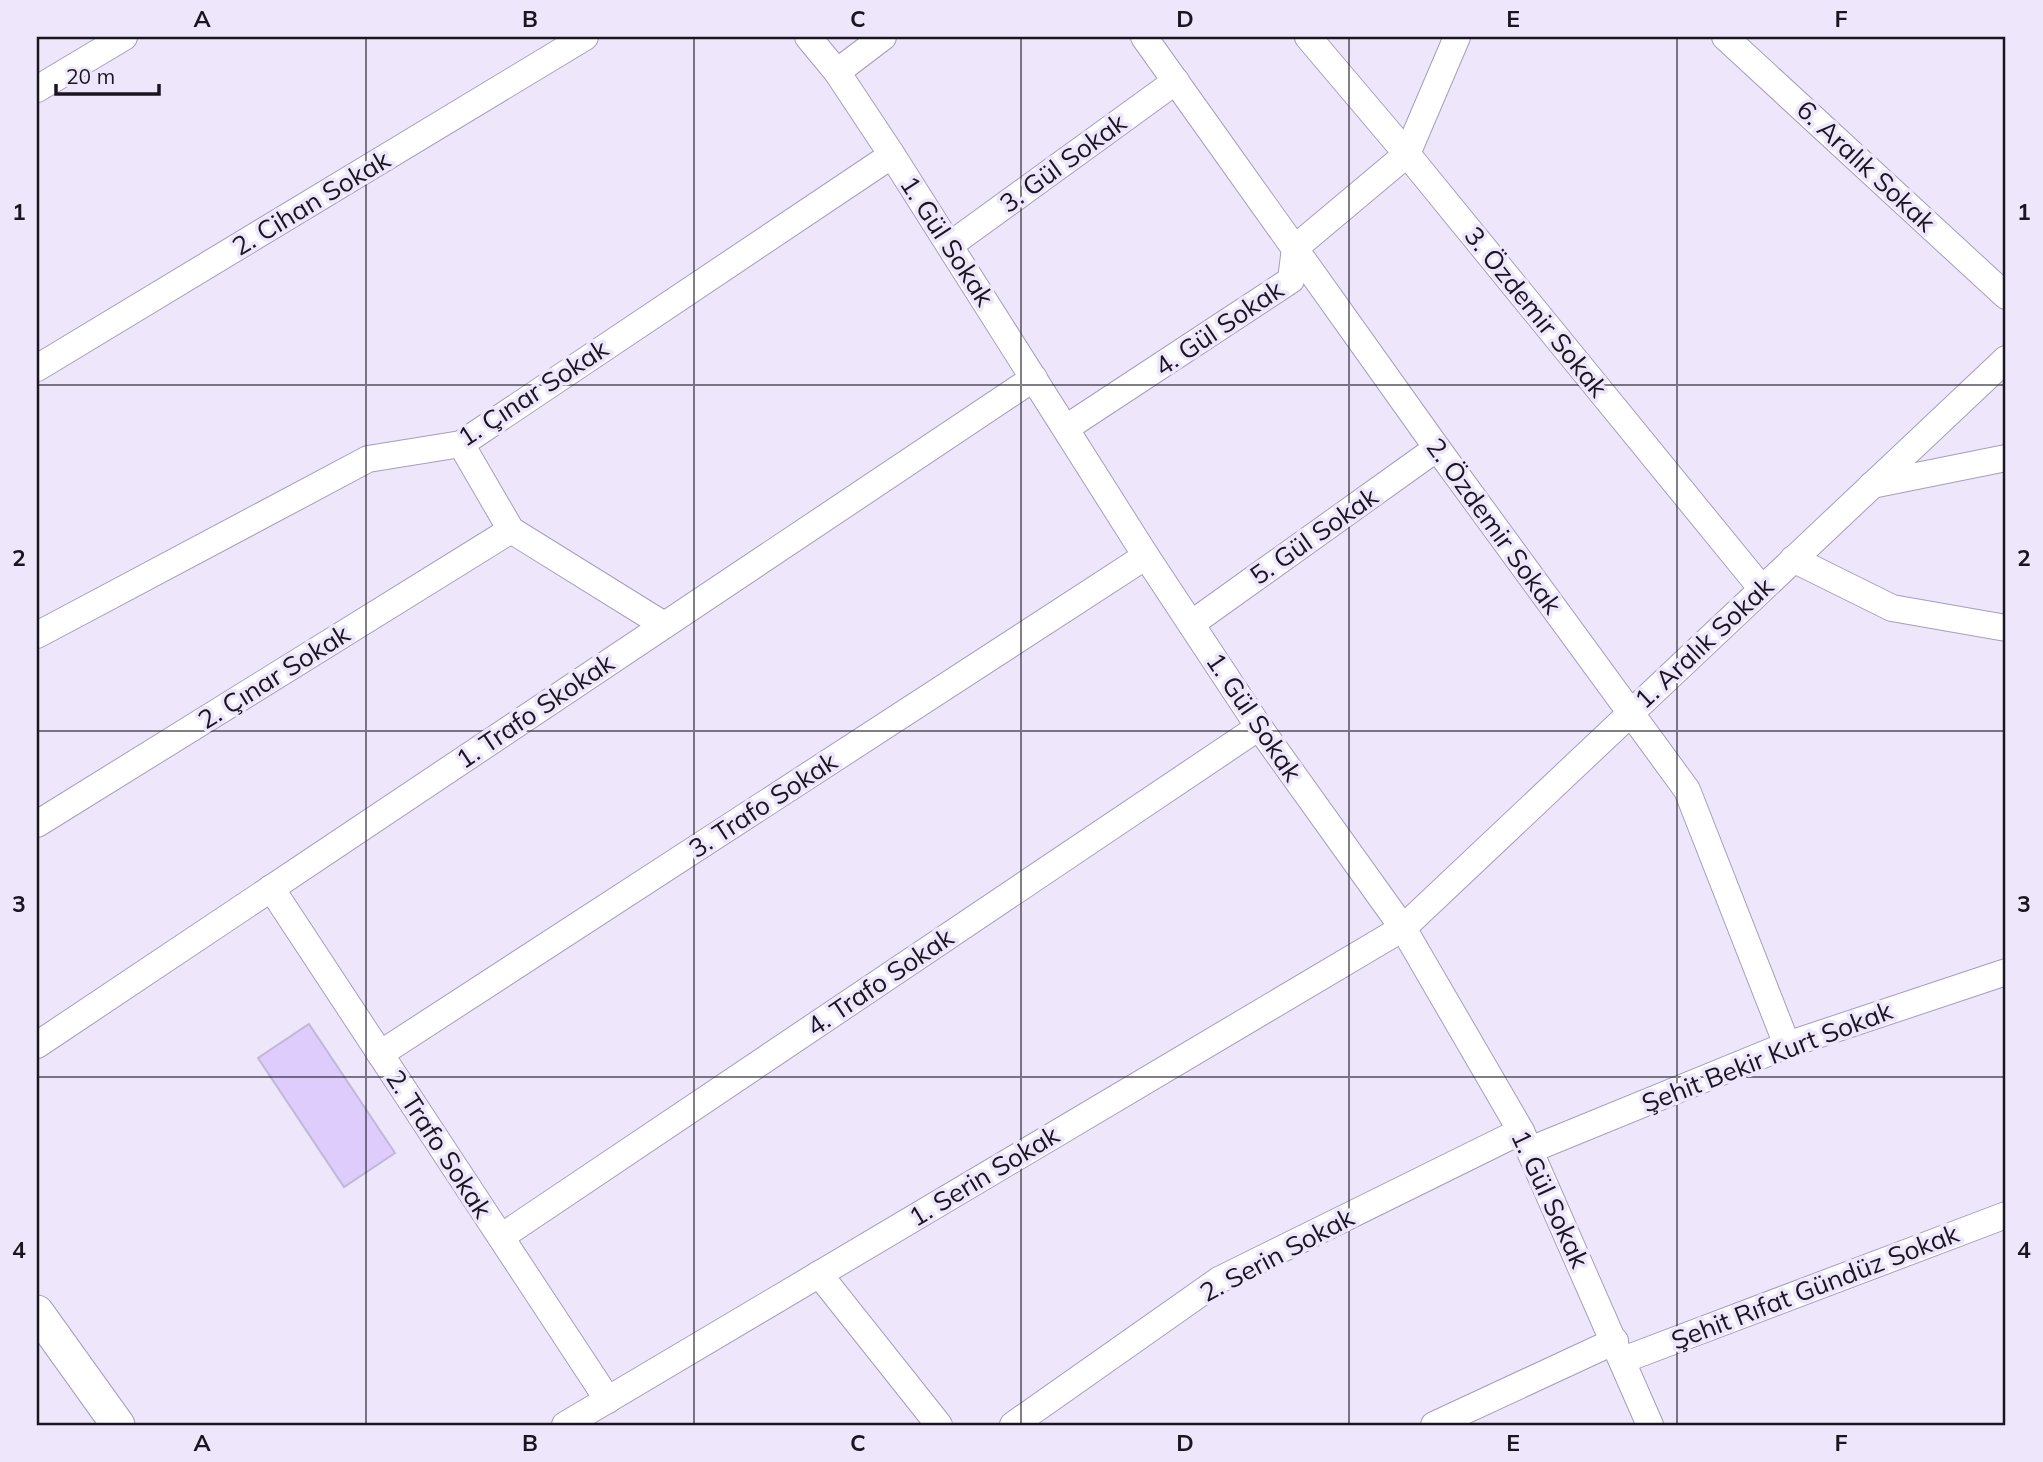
<svg xmlns="http://www.w3.org/2000/svg" width="2043" height="1462" font-family="Mulish,sans-serif">
<rect width="100%" height="100%" fill="#eee7fc"/>
<!-- building -->
<path fill="#ddccfc" stroke="#c1b7d7" stroke-width="2" d="M309,1024l86,129 -51,34 -86,-129z"/>
<g fill="none" stroke-linecap="round" stroke-linejoin="round">
<defs>
<g id="minor">
<path d="M808,37l29,35 55,83 254,401 113,171 144,201 118,203 129,294"/>
<path d="M1144,37l293,411 250,342 100,255"/>
<path d="M1308,37l99,117 355,435"/>
<path d="M1725,37l281,259"/>
<path d="M837,72l46,-35"/>
<path d="M37,89l87,-52"/>
<path d="M950,245l226,-164"/>
<path d="M37,368l548,-331"/>
<path d="M1066,428l225,-148 4,-32 112,-94 50,-117"/>
<path d="M461,444l50,86 153,95"/>
<path d="M1872,485l134,-27"/>
<path d="M1793,559l99,49 114,20"/>
<path d="M1191,624l246,-176"/>
<path d="M37,635l331,-176 93,-15 431,-289"/>
<path d="M37,824l474,-294"/>
<path d="M271,888l337,512"/>
<path d="M37,1045l997,-667"/>
<path d="M380,1054l766,-498"/>
<path d="M1530,1150l257,-105 219,-73"/>
<path d="M501,1237l758,-510"/>
<path d="M819,1274l120,151"/>
<path d="M1623,1360l383,-145"/>
<path d="M565,1425l838,-497 603,-569"/>
<path d="M1013,1425l206,-145 302,-149"/>
<path d="M1434,1425l181,-84"/>
</g>
<path id="tertiary" d="M37,1312l81,113"/>
</defs>
<!-- minor casing -->
<use href="#minor" stroke="#a79dbc" stroke-width="28"/>
<!-- tertiary casing -->
<use href="#tertiary" stroke="#a79dbc" stroke-width="35"/>
<!-- minor -->
<use href="#minor" stroke="#fff" stroke-width="26"/>
<!-- tertiary -->
<use href="#tertiary" stroke="#fff" stroke-width="33"/>
</g>
<!-- grid -->
<path fill="none" stroke="#1a1521" stroke-width="2" stroke-opacity="0.55" d="M366,37v1388M694,37v1388M1021,37v1388M1349,37v1388M1677,37v1388M37,385h1969M37,731h1969M37,1077h1969"/>
<g text-anchor="middle" stroke-width="7" stroke-linejoin="round" paint-order="stroke">
<!-- street labels -->
<g font-size="26" fill="#1a1521" stroke="#eee7fc">
<text transform="translate(1063 163) rotate(-36)" y="9">3. Gül Sokak</text>
<text transform="translate(1866 166) rotate(43)" y="9">6. Aralık Sokak</text>
<text transform="translate(311 203) rotate(-31)" y="9">2. Cihan Sokak</text>
<text transform="translate(947 241) rotate(57)" y="9">1. Gül Sokak</text>
<text transform="translate(1536 312) rotate(51)" y="9">3. Özdemir Sokak</text>
<text transform="translate(1219 328) rotate(-34)" y="9">4. Gül Sokak</text>
<text transform="translate(533 393) rotate(-33)" y="9">1. Çınar Sokak</text>
<text transform="translate(1494 526) rotate(54)" y="9">2. Özdemir Sokak</text>
<text transform="translate(1314 536) rotate(-35)" y="9">5. Gül Sokak</text>
<text transform="translate(1704 643) rotate(-43)" y="9">1. Aralık Sokak</text>
<text transform="translate(274 677) rotate(-32)" y="9">2. Çınar Sokak</text>
<text transform="translate(535 711) rotate(-34)" y="9">1. Trafo Skokak</text>
<text transform="translate(1254 717) rotate(56)" y="9">1. Gül Sokak</text>
<text transform="translate(763 805) rotate(-33)" y="9">3. Trafo Sokak</text>
<text transform="translate(880 982) rotate(-34)" y="9">4. Trafo Sokak</text>
<text transform="translate(1767 1057) rotate(-21)" y="9">Şehit Bekir Kurt Sokak</text>
<text transform="translate(439 1144) rotate(57)" y="9">2. Trafo Sokak</text>
<text transform="translate(984 1176) rotate(-31)" y="9">1. Serin Sokak</text>
<text transform="translate(1550 1199) rotate(65)" y="9">1. Gül Sokak</text>
<text transform="translate(1277 1255) rotate(-28)" y="9">2. Serin Sokak</text>
<text transform="translate(1815 1287) rotate(-21)" y="9">Şehit Rıfat Gündüz Sokak</text>
</g>
</g>
<!-- border -->
<rect width="2043" height="1462" fill="none" stroke="#eee7fc" stroke-width="77"/>
<!-- scale -->
<path d="M56 84v10h103v-10" fill="none" stroke="#1a1521" stroke-width="3.5"/>
<text x="66" y="84" font-size="21" fill="#1a1521" stroke="#eee7fc" stroke-width="5" paint-order="stroke">20 m</text>
<rect x="38" y="38" width="1966" height="1386" fill="none" stroke="#1a1521" stroke-width="2.5"/>
<g font-size="23" text-anchor="middle" font-weight="bold" fill="#1a1521">
<text x="202" y="27">A</text>
<text x="530" y="27">B</text>
<text x="858" y="27">C</text>
<text x="1185" y="27">D</text>
<text x="1513" y="27">E</text>
<text x="1841" y="27">F</text>
<text x="19" y="220">1</text>
<text x="2024" y="220">1</text>
<text x="19" y="566">2</text>
<text x="2024" y="566">2</text>
<text x="19" y="912">3</text>
<text x="2024" y="912">3</text>
<text x="19" y="1258">4</text>
<text x="2024" y="1258">4</text>
<text x="202" y="1451">A</text>
<text x="530" y="1451">B</text>
<text x="858" y="1451">C</text>
<text x="1185" y="1451">D</text>
<text x="1513" y="1451">E</text>
<text x="1841" y="1451">F</text>
</g>
</svg>
